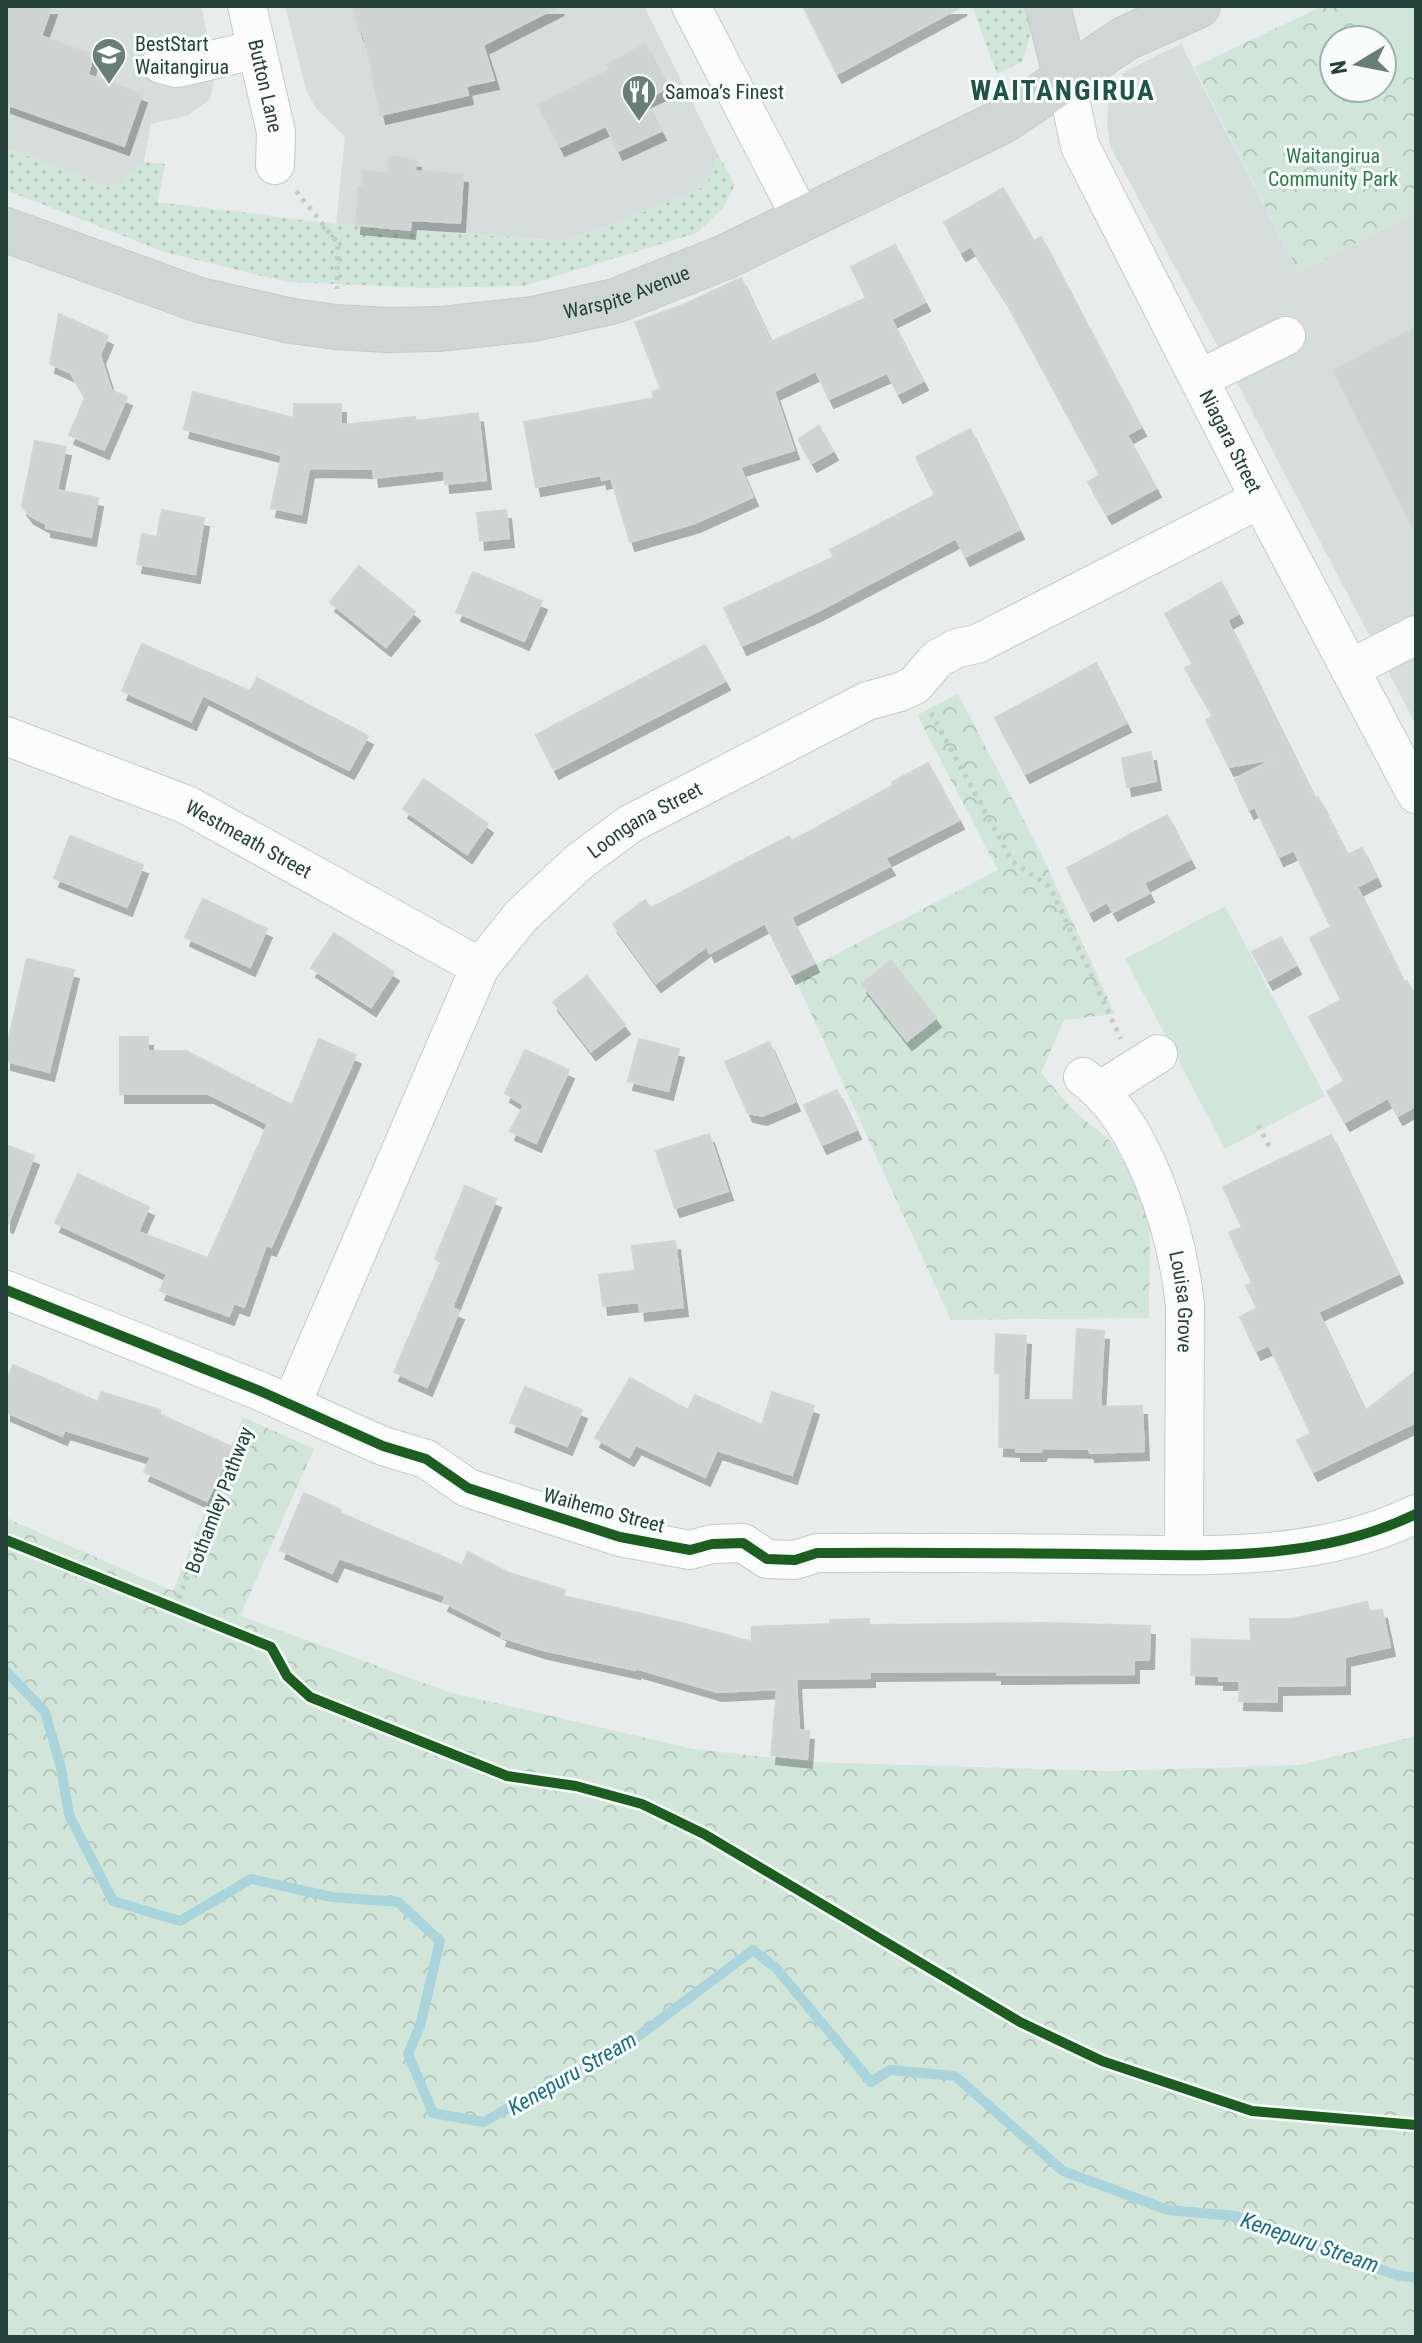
<svg xmlns="http://www.w3.org/2000/svg" width="1422" height="2343" font-family="'Roboto Condensed',sans-serif">
<defs>
<pattern id="grass-dots" width="8" height="8" patternUnits="userSpaceOnUse" patternTransform="scale(2)"><rect width="8" height="8" fill="#d1e6d8"/><path d="M2 2h.1M6 6h.1" fill="none" stroke="#b3c6ba" stroke-width="1.8" stroke-linecap="round"/></pattern>
<pattern id="forest-crowns" width="20" height="18" patternUnits="userSpaceOnUse" patternTransform="scale(2)"><rect width="20" height="18" fill="#d1e6d8"/><path d="M2 6a3 3 0 1 1 6 0M12 15a3 3 0 1 1 6 0" fill="none" stroke="#b3c6ba"/></pattern>
<filter id="shadow"><feDropShadow dx="5" dy="9" stdDeviation="0" flood-color="#0004"/></filter>
</defs>
<rect width="100%" height="100%" fill="#e8edeb"/>
<!-- built -->
<g fill="#d6dedb">
<path d="M6,6h195l15,67 -6,26 -23,17 -36,8 -7,38 -32,26 -106,-40z"/>
<path d="M285,6h359l74,148 -11,32 -93,38 -51,17 -227,-17 9,-87 -30,-30 -9,-17z"/>
<path d="M1181,44l118,229 117,-61v513l-184,-352 -122,-227 -3,-24 2,-24 16,-27z"/>
</g>
<!-- grass -->
<g fill="url(#grass-dots)">
<path d="M972,6h54l5,26 -8,29 -26,13z"/>
<path d="M6,148l106,40 32,-26 21,2 -7,38 178,22 227,17 51,-17 92,-38 12,-32 17,31 -13,24 -25,24 -173,53 -97,2 -140,-6 -123,-30 -158,-62z"/>
</g>
<!-- forest -->
<g fill="url(#forest-crowns)" fill-rule="evenodd">
<path d="M1323,6h93v206l-117,61 -105,-206zM1334,40h48v48h-48z"/>
<path d="M958,694l82,157 75,163 -51,6 -23,53 35,40 36,29 38,67 -1,109 -198,2 -157,-344 204,-106 -81,-155z"/>
<path d="M243,1417l71,32 -74,167 209,76 244,57 120,13 296,9 190,-6 117,-29v601h-1410v-819l167,73z"/>
</g>
<!-- pitch -->
<g fill="#d1e6d8">
<path d="M1368,6h48v58l-34,17v-41h-21l-12,-24z"/>
<path d="M1225,906l100,190 -100,53 -100,-190z"/>
</g>
<g fill="none" stroke-linecap="round" stroke-linejoin="round">
<!-- stream -->
<path stroke="#a9d4db" stroke-width="10" d="M6,1671l39,41 16,56 8,47 44,86 67,20 71,-42 81,18 66,5 42,39 -20,85 -12,28 25,59 51,9 75,-44 57,-25 137,-103 23,18 95,114 19,-12 65,6 108,95 105,39 67,6 161,59 20,3"/>
</g>
<!-- building -->
<g fill="#cfd4d2" stroke="#d1d6d4" stroke-width="2" filter="url(#shadow)">
<path d="M6,6h46l-11,30 52,19 -5,20 54,19 -18,52 -118,-42z"/>
<path d="M353,6h206l-76,39 11,35 -28,6 2,9 -87,20 -18,-83h-4z"/>
<path d="M803,6h159l-125,68z"/>
<path d="M645,44l23,44 -24,11 17,32 -43,20 -12,-25 -46,21 -22,-42 71,-35 -3,-5z"/>
<path d="M389,156l27,3 -1,12 48,3 -3,49 -49,-3 -1,10 -54,-5 2,-38h4v-16l26,2z"/>
<path d="M1003,188l31,53 7,-4 100,190 -14,8 29,53 -49,27 -19,-33 12,-7 -95,-175 -34,-54 -10,6 -17,-30z"/>
<path d="M895,245l30,57 -34,17 32,62 -25,13 -11,-21 -58,26 -13,-28 -42,20 20,59 -54,17 13,30 -58,26 -65,19 -19,-64 -9,2 -1,-5 -65,12 -12,-65 130,-24 -2,-6 9,-3 -26,-67 48,-17 58,-27 30,64 95,-44 -15,-31z"/>
<path d="M59,314l49,22 -8,19 11,35 16,7 -23,53 -35,-15 16,-37 -14,-25 -21,-9z"/>
<path d="M1416,327v206l-83,-163z"/>
<path d="M193,392l101,26v-14h47v21l74,-8 1,4 62,-8 8,67 -41,4 -1,-14 -70,8 -1,-9 -64,-1 -8,46 -30,-6 11,-53 -98,-26z"/>
<path d="M819,426l14,25 -21,12 -14,-24z"/>
<path d="M970,429l49,101 -54,27 -9,-19 -138,73 -76,35 -18,-38 110,-51 -4,-7 105,-55 -19,-38z"/>
<path d="M35,441l31,6 -9,43 41,8 -7,39 -45,-9v-4l-17,-9 -7,-9z"/>
<path d="M162,510l42,8 -9,56 -58,-10 5,-30 15,3z"/>
<path d="M506,510l3,28 -29,3 -3,-28z"/>
<path d="M359,566l56,46 -29,35 -56,-45z"/>
<path d="M473,572l69,29 -18,40 -68,-29z"/>
<path d="M1221,582l17,32 -11,6 88,179 3,-2 29,58 15,-7 14,29 -19,10 47,96 3,-2 9,16v109l-18,10 -10,-18 -43,24 -18,-31 17,-10 -35,-64 32,-17 -31,-62 21,-11 -37,-77 -15,7 -24,-50 -6,3 -14,-31 39,-20 -45,8 -23,-47 7,-4 -28,-48 8,-4 -28,-50z"/>
<path d="M142,644l108,47 7,-13 111,58 -19,34 -146,-75 -12,26 -69,-30z"/>
<path d="M705,645l20,36 -171,89 -18,-35z"/>
<path d="M1096,663l30,60 -101,51 -30,-56z"/>
<path d="M1151,752l5,29 -29,6 -5,-29z"/>
<path d="M928,763l31,57 -74,38 5,8 -99,51 23,46 -23,12 -26,-52 -55,30 -3,-7 -51,37 -43,-59 32,-24 6,8 138,-72 3,5 102,-56 -2,-3z"/>
<path d="M424,779l64,45 -21,30 -64,-45z"/>
<path d="M1167,815l23,44 -46,24 5,10 -36,19 -6,-10 -18,10 -22,-44z"/>
<path d="M70,836l73,29 -16,42 -73,-29z"/>
<path d="M203,899l64,30 -17,38 -65,-30z"/>
<path d="M334,933l60,39 -23,35 -60,-39z"/>
<path d="M1281,937l15,28 -28,16 -16,-29z"/>
<path d="M27,959l47,11 -25,102 -43,-11v-11z"/>
<path d="M891,960l45,58 -29,23 -45,-57z"/>
<path d="M587,976l38,49 -34,26 -38,-49z"/>
<path d="M120,1037h28v14h38l106,54 27,-66 37,16 -85,192 -5,-2 -22,62 -10,-4 -5,13 -69,-25 7,-17 -112,-51 23,-49 71,33 -11,25 70,26 60,-134 -59,-30h-89z"/>
<path d="M639,1039l40,10 -11,42 -40,-10z"/>
<path d="M769,1042l26,60 -33,14 -14,-3 -23,-51z"/>
<path d="M525,1050l44,20 -33,73 -26,-12 14,-26 -19,-12z"/>
<path d="M837,1090l19,40 -34,15 -18,-40z"/>
<path d="M709,1134l19,57 -53,17 -19,-57z"/>
<path d="M1331,1135l67,139 -80,38 47,99 51,-40v51l-103,50 -16,-32 14,-6 -42,-89 -13,6 -16,-34 17,-9 -11,-22 6,-3 -23,-50 13,-6 -19,-40z"/>
<path d="M6,1145l28,11 -26,68 -2,-1z"/>
<path d="M465,1186l31,13 -44,109 7,3 -32,76 -33,-15 47,-110 -6,-3z"/>
<path d="M675,1241l8,66 -43,5 -1,-10 -36,4 -4,-31 36,-4 -3,-25z"/>
<path d="M1077,1329l27,2 -4,76 42,-1 2,45 -54,2 -1,-4 -47,-1 -1,4h-25v-4l-17,-1 1,-74h-5l1,-39 30,2 -3,64h50z"/>
<path d="M13,1365l85,37 3,-10 59,18 -1,4 73,33 -25,54 -63,-29 7,-15 -86,-27 -3,6 -56,-24v-29z"/>
<path d="M630,1378l58,32 7,-15 67,30 10,-33 42,14 -22,69 -75,-25 -12,27 -69,-32 -7,12 -34,-19z"/>
<path d="M525,1387l57,23 -15,36 -57,-23z"/>
<path d="M304,1493l37,17 -1,3 122,52 6,-13 41,21 56,17 -2,6 119,27 70,19v-15l78,-3v-4l39,-1v6l176,-2 105,3 -1,34h-15v14l-137,1v-4l-127,1v6l-74,1 3,51 10,1 -2,28 -36,-4 6,-66 -60,3 -82,-24v2l-92,-20 -42,-13 2,-5 -60,-30 3,-6 -107,-38 -7,15 -52,-23z"/>
<path d="M1367,1602l3,10 12,-2 8,37 -45,10v28l-68,1v16l-38,-1 1,-20h-21v-5l-28,-1 1,-36 59,2 -1,-22h42z"/>
</g>
<g fill="none" stroke-linecap="round" stroke-linejoin="round">
<defs>
<g id="minor">
<path id="s1" d="M247,6l29,126 -1,33"/>
<path d="M691,6l110,212"/>
<path d="M161,64l15,4 11,-2 70,-17"/>
<path id="s2" d="M1066,79l14,67 180,353 156,295"/>
<path d="M1199,379l87,-43"/>
<path d="M1350,669l66,-34"/>
<path id="s3" d="M6,736l181,69 293,162"/>
<path id="s4" d="M1083,1077c61,45 94,154 102,228l-1,250"/>
<path d="M1101,1090l57,-36"/>
<path d="M6,1290l254,101 123,55 43,13 42,29 74,24 78,25 70,13 22,-6 31,-1 24,16 28,1 22,-7c89,-1 179,0 269,1 111,1 227,10 330,-40"/>
<path id="s5" d="M291,1405l189,-438 42,-52 58,-54 50,-37 237,-123 33,-9 15,-7 22,-26 20,-11 20,-4 283,-145"/>
</g>
<g id="major">
<path d="M1048,6l18,73"/>
<path id="s6" d="M6,230l193,70 93,21 44,6 51,3 53,-1 93,-10 82,-18 110,-44 278,-136 123,-83 72,-32"/>
</g>
</defs>
<!-- minor casing -->
<use href="#minor" stroke="#c5cac8" stroke-width="40"/>
<!-- major casing -->
<use href="#major" stroke="#c3ccc9" stroke-width="46"/>
<!-- path -->
<g stroke="#c3ccca" stroke-width="5" stroke-dasharray="4 6" stroke-linecap="butt">
<path d="M296,191l42,52 -1,46"/>
<path d="M931,713l81,148 38,26 71,152"/>
<path d="M1258,1125l12,23"/>
<path d="M175,1608l74,-186"/>
</g>
<!-- minor -->
<use href="#minor" stroke="#fcfcfc" stroke-width="38"/>
<!-- major -->
<use href="#major" stroke="#cfd7d5" stroke-width="44"/>
<defs>
<g id="cycleway">
<path d="M6,1290l254,101 123,55 43,13 42,29 74,24 78,25 70,13 22,-6 31,-1 24,16 28,1 22,-7c89,-1 179,0 269,1 111,1 227,10 330,-40"/>
<path d="M6,1540l265,107 16,29 23,21 197,79 69,10 66,18 62,30 316,188 82,39 150,50 164,14"/>
</g>
</defs>
<!-- cycleway casing -->
<use href="#cycleway" stroke="#f7fbf9" stroke-width="15"/>
<!-- cycleway -->
<use href="#cycleway" stroke="#1b5e20" stroke-width="10"/>
</g>
<!-- icons -->
<defs>
<symbol id="school-pin" viewBox="-11 -11 22 30"><path d="M0 17L-7.5 6A9.5 9.5 0 1 1 7.5 6Z" fill="#697e78" stroke="#f7fbf9"/><path d="M0-5L7-2L0 1L-7-2ZM-4 1L0 2.5L4 1V4Q0 6-4 4Z" fill="#fff"/></symbol>
<symbol id="restaurant-pin" viewBox="-11 -11 22 30"><path d="M0 17L-7.5 6A9.5 9.5 0 1 1 7.5 6Z" fill="#697e78" stroke="#f7fbf9"/><path d="M-5-6h1v4h1v-4h1v4h1v-4h1v5L-1.5 .5V6h-2V.5L-5-1ZM5-6V6H3V1.5H1.5Q1.5-4 5-6Z" fill="#fff"/></symbol>
</defs>
<g fill-rule="evenodd">
<use href="#school-pin" x="89" y="35" width="40" height="54"/>
<use href="#restaurant-pin" x="619" y="72" width="40" height="54"/>
</g>
<g text-anchor="middle" stroke-width="6" stroke-linejoin="round" paint-order="stroke">
<!-- poi labels -->
<g font-size="20" fill="#24423a" stroke="#f7fbf9" text-anchor="start">
<text x="135" y="51">BestStart<tspan x="135" dy="23">Waitangirua</tspan></text>
<text x="665" y="99">Samoa’s Finest</text>
</g>
<!-- street labels -->
<g font-size="20" fill="#24423a" stroke="#f7fbf9">
<text dy="7" stroke="none"><textPath href="#s1" startOffset="82">Button Lane</textPath></text>
<text dy="7" stroke="none"><textPath href="#s6" startOffset="640">Warspite Avenue</textPath></text>
<text dy="7" stroke="none"><textPath href="#s2" startOffset="400">Niagara Street</textPath></text>
<text dy="7" stroke="none"><textPath href="#s5" startOffset="700">Loongana Street</textPath></text>
<text dy="7" stroke="none"><textPath href="#s3" startOffset="264">Westmeath Street</textPath></text>
<text dy="7" stroke="none"><textPath href="#s4" startOffset="252">Louisa Grove</textPath></text>
<text transform="translate(219 1500) rotate(-69)" y="7">Bothamley Pathway</text>
<text transform="translate(604 1510) rotate(15)" y="7">Waihemo Street</text>
</g>
<!-- park labels -->
<g font-size="20" fill="#2d7a4b" stroke="#f7fbf9">
<text x="1333" y="163">Waitangirua<tspan x="1333" dy="23">Community Park</tspan></text>
</g>
<!-- water labels -->
<g font-size="22" font-style="italic" fill="#1c6f80" stroke="#f7fbf9">
<text transform="translate(572 2073) rotate(-30)" y="8">Kenepuru Stream</text>
<text transform="translate(1310 2242) rotate(19)" y="8">Kenepuru Stream</text>
</g>
<!-- district labels -->
<g font-size="28" font-weight="bold" letter-spacing="2" fill="#1f5548" stroke="#f7fbf9">
<text x="1063" y="100">WAITANGIRUA</text>
</g>
</g>
<!-- border -->
<rect width="1422" height="2343" fill="none" stroke="#24423a" stroke-width="16"/>
<!-- north arrow -->
<g transform="translate(1358 64) rotate(260)"><circle r="38" fill="#f7fbf9" stroke="#a3b1ad" stroke-width="2"/>
<path d="M0-6L14 30L0 20L-14 30Z" fill="#697e78"/>
<text y="-12" font-size="22" font-weight="bold" text-anchor="middle" fill="#24423a">N</text>
</g>
</svg>
